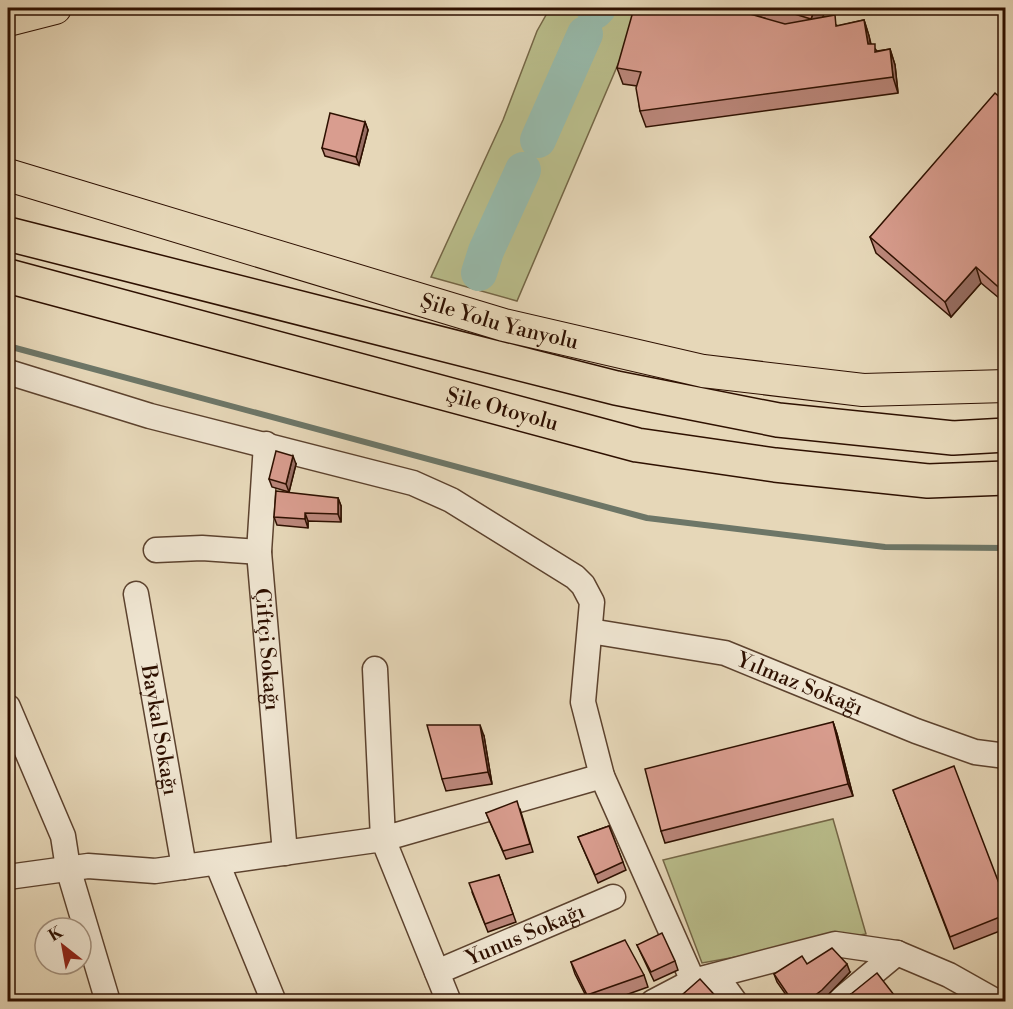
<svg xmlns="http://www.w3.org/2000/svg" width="1013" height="1009" font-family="'Libre Bodoni',serif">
<rect width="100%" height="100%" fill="#e6d7b8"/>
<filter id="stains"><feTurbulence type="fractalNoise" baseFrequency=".00333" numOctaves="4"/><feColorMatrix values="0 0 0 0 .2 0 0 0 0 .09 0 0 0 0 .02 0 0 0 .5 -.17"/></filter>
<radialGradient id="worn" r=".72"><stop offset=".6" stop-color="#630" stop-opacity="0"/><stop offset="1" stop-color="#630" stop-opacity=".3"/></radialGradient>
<!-- grass -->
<g fill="#b9bd8b" stroke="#746646" stroke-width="1.5">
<path d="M550,8h92l-125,293 -86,-24 72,-157 34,-89z"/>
<path d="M833,819l33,115 -164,29 -39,-103z"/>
</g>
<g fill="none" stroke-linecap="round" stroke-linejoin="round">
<!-- stream -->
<path stroke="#6d7667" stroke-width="6" d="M8,346l639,172 238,29 121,1"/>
<!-- river -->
<g stroke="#97baab" stroke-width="36">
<path d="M595,11l3,-3"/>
<path d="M538,140l47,-106"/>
<path d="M479,273l7,-22 37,-81"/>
</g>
<defs>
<g id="minor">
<path d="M8,372l142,44 263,67 38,17 124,77 8,8 9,17 -9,100 19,74 91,205 142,-37 62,9 52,22 48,27"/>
<path id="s1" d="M266,444l-7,108 26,301"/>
<path d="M156,550l46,-2 57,4"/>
<path id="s2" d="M136,594l48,273"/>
<path id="s3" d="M590,631l135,22 191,78 59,21 31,4"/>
<path d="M375,669l8,170 219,-63"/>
<path d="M8,707l55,129 5,32 40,134"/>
<path d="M217,863l57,139"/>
<path d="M8,877l80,-11 67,5 228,-32 66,163"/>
<path id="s4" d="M437,972l176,-75"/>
<path d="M653,1002l40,-21 29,3 13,18"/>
<path d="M838,1002l59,-49"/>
</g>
<g id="major">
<path d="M8,20l47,-12"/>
<path id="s5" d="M8,175l496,150 199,46 160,19 143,-4"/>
</g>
<g id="highway">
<path d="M8,234l608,154 162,32 175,18 53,-3"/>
<path id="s6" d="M8,276l629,169 138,20 153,16 78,-3"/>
</g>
</defs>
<!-- minor casing -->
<use href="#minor" stroke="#5c422e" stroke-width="27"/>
<!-- major casing -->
<use href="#major" stroke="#2e1000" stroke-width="34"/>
<!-- highway casing -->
<use href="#highway" stroke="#2e1000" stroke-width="36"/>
<!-- minor -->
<use href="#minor" stroke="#efe5d1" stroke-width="24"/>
<!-- major -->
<use href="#major" stroke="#e6d7b8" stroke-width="32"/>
<!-- highway -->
<use href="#highway" stroke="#e6d7b8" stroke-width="33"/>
</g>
<!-- wall -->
<g fill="#bb877b" stroke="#2e1000" stroke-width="1.5">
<path d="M731,8h95l-4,10 16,8 26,-6 5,16 2,8 6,7 13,-2 5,16 3,28 -252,34 -6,-16 -3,-25 -14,-2 -6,-16 147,-50z"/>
<path d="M1005,102v201l-24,-20 -30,34 -75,-64 -6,-16z"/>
<path d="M365,122l3,8 -9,35 -34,-9 -3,-8z"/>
<path d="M296,464l-7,28 -17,-5 -3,-8z"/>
<path d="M338,498l3,8v16l-33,-1v7l-31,-3 -3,-8z"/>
<path d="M833,722l4,12 16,62 -188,47 -4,-12z"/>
<path d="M484,736l8,48 -46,7 -4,-12z"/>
<path d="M893,790l112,109v30l-51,20z"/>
<path d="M520,809l13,43 -27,7 -20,-46z"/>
<path d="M609,826l17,44 -28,13 -20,-46z"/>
<path d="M499,875l17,47 -28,10 -16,-40z"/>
<path d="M637,945l38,16 3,9 -24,11z"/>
<path d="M571,962l73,13 4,12 -42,15h-17l-14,-28z"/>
<path d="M807,964l43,8 -25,26 -5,4h-29l-14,-20 -3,-8z"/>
<path d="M851,994l48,8h-45z"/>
</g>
<!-- shaded-wall -->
<g fill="#986e64" stroke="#2e1000" stroke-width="1.5">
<path d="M815,8h11l-9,26 -6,-15z"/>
<path d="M864,20l5,16 4,23 -5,-15z"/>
<path d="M890,49l5,16 3,28 -5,-16z"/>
<path d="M365,122l3,8 -9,35 -3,-8z"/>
<path d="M976,267l5,16 -30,34 -6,-15z"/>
<path d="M293,456l3,8 -7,28 -3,-8z"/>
<path d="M338,498l3,8v16l-3,-8z"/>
<path d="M305,513l3,8v7l-3,-9z"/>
<path d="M833,722l4,12 16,62 -5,-12z"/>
<path d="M480,725l4,11 8,48 -4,-12z"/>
<path d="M847,964l3,8 -25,26 -5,4h-14z"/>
</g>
<!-- building -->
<g fill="#d99d8f" stroke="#2e1000" stroke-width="1.5">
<path d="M634,8h95l56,16 50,-9 1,11 28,-6 4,24h7v8l15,-3 3,28 -253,34 -4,-23 5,-16 -24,-4z"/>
<path d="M775,8h40l-4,11z"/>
<path d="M995,93l10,9v191l-29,-26 -31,35 -75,-65z"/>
<path d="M330,113l35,9 -9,35 -34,-9z"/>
<path d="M276,451l17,5 -7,28 -17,-5z"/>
<path d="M276,491l62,7v16l-33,-1v6l-31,-2z"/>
<path d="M833,722l15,62 -187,47 -16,-62z"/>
<path d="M427,725h53l8,47 -46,7z"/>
<path d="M954,766l51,133v16l-55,22 -57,-147z"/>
<path d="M517,801l13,43 -27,7 -17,-38z"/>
<path d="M609,826l14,36 -28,13 -17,-38z"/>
<path d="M499,875l14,39 -28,10 -16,-41z"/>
<path d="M662,933l13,28 -24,11 -14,-27z"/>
<path d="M625,940l19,35 -57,20 -16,-33z"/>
<path d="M832,948l15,16 -25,26 -16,12h-13l-19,-28 28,-18 5,8z"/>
<path d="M877,973l21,27 -1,2h-38l-8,-8z"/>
<path d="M700,979l21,23h-47z"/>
</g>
<g text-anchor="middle" stroke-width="5" stroke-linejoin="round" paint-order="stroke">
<!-- street labels -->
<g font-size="21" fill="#2e1000" stroke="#efe5d1">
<text dy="7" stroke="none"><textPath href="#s5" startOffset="513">Şile Yolu Yanyolu</textPath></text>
<text dy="7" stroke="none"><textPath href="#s6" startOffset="512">Şile Otoyolu</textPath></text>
<text dy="7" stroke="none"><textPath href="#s1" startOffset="206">Çiftçi Sokağı</textPath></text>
<text dy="7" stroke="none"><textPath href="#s3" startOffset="218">Yılmaz Sokağı</textPath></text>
<text dy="7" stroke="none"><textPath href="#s2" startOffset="138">Baykal Sokağı</textPath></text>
<text dy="7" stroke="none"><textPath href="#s4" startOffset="96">Yunus Sokağı</textPath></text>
</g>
</g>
<!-- margin -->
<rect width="1013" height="1009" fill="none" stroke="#e6d7b8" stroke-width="30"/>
<rect x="9" y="9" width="995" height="991" fill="none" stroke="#2e1000" stroke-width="3"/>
<rect x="15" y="15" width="983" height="979" fill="none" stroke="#2e1000" stroke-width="1.5"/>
<!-- north arrow -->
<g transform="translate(63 946) rotate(329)"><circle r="28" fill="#efe5d1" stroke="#a2907d" stroke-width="1.5"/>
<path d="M0-4.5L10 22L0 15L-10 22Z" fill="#8f2418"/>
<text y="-9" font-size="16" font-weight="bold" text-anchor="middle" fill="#2e1000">K</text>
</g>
<rect width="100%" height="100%" filter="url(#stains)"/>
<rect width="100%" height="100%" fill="url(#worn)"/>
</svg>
